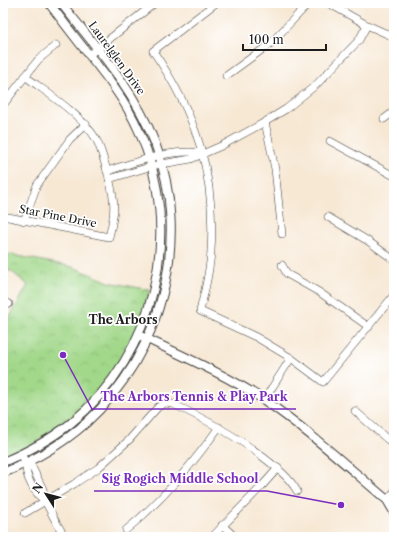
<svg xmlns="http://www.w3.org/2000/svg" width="397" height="540" font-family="'Libre Caslon Text',serif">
<defs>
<pattern id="park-crowns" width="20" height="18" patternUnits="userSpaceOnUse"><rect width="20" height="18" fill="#a2d88a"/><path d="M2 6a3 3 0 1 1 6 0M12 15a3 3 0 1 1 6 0" fill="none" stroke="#8bb976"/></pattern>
</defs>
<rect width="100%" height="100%" fill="#fff"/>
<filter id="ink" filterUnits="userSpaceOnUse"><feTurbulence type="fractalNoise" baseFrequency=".025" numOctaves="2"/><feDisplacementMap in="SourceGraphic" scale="8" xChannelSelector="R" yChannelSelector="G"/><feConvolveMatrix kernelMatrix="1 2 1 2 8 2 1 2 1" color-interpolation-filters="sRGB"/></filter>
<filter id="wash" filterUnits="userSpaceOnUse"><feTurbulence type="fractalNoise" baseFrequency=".012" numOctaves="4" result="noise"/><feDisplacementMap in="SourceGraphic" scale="16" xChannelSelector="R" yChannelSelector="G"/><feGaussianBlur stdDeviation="0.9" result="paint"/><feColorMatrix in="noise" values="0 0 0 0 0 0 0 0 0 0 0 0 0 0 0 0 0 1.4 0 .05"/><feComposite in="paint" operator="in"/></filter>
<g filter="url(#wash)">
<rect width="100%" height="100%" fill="#f7e8d4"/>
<!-- park -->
<path fill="url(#park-crowns)" stroke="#5f7a53" d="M3,253l70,14 36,15 41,8c-6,18 -11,35 -19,52 -20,42 -57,80 -98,102 -9,5 -20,9 -30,14v-129l25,-44 -17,-14 -8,-1z"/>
</g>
<g filter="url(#ink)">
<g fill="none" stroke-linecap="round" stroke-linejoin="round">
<defs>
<g id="minor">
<path d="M216,3l-63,48c43,62 63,124 58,200 -1,20 -6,40 -11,60l56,26 35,21 32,24 71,-87"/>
<path d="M328,3l39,22 27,12"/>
<path d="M89,55l66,-52"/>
<path d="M226,76l44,-32 39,-41"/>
<path d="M3,105l35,-45 18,-15"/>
<path d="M384,119l8,-6 2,-3"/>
<path d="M265,122l10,47 7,65"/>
<path d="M330,141l64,35"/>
<path d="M107,171c30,-9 64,-23 96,-18"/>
<path d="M109,179l47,-14 35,-6 30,-13 44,-24 21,-13 30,-24 43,-45 8,-15"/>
<path d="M3,216l106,21c7,-27 6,-37 -1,-63 -4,-12 -6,-24 -12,-35 -14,-24 -49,-46 -71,-63"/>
<path d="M328,217l40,24 26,19"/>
<path d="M24,221l13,-36 33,-46 16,-15"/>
<path d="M282,265l5,9 32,18 50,35"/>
<path d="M3,301l6,3"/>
<path d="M264,400l27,-42"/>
<path d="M355,411l39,34"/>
<path d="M21,454l5,9 6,4 11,22 2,12 11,21 9,15"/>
<path d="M26,463c-1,15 8,29 19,38"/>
<path d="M387,500l7,-8"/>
<path d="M25,513l49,-29 24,-16 31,-28 29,-33 7,-4 8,1c32,15 62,31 90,53 13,10 26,20 34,34"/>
<path d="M222,525l13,12"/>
<path d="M126,530c37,-30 66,-65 93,-103"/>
<path d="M212,537l49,-50 17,-19"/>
</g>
<g id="tertiary">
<path d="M143,337c40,19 85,39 121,63 44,30 83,66 123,100l7,12"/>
<path d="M3,462c24,-10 47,-22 68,-39 85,-69 113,-192 68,-292 -13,-30 -33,-55 -53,-80 -13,-16 -25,-32 -37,-48"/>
<path d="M3,473c30,-12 58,-28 83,-50 76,-69 106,-183 69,-280 -20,-53 -59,-96 -94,-140"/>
</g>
</defs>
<!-- minor casing -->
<use href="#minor" stroke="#3d3b38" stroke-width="8"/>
<!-- tertiary casing -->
<use href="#tertiary" stroke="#3d3b38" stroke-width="10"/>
<!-- minor -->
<use href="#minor" stroke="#fff" stroke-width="7"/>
<!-- tertiary -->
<use href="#tertiary" stroke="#fff" stroke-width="8"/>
</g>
</g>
<g text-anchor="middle" stroke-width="3.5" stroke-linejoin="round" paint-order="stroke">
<!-- street labels -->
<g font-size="11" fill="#1c1c1c" stroke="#fff">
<text transform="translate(117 58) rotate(54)" y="4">Laurelglen Drive</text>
<text transform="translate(58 216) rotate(11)" y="4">Star Pine Drive</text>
</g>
<!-- neighbourhood labels -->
<g font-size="12" font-weight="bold" fill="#1c1c1c" stroke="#fff">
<text x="123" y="324">The Arbors</text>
</g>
</g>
<!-- callouts -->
<path fill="none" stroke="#7b2cbf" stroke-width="1.5" d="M63 355L92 409H296M341 505L267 491H94"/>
<g fill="#7b2cbf" stroke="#fff" stroke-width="1.5">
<circle cx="63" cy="355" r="4"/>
<circle cx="341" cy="505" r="4"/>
</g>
<g font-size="12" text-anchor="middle" font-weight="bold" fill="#7b2cbf" stroke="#fff" stroke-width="3.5" stroke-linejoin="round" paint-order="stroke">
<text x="194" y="401">The Arbors Tennis &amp; Play Park</text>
<text x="180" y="483">Sig Rogich Middle School</text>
</g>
<!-- margin -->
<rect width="397" height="540" fill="none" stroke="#fff" stroke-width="16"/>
<!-- north arrow -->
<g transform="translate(46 494) rotate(306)" stroke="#ffffff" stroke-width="3" paint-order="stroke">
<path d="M0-3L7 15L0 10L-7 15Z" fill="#1c1c1c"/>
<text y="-6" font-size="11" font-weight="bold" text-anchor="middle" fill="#1c1c1c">N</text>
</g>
<!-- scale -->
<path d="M243 44v6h83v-6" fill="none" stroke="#1c1c1c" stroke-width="2"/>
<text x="249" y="44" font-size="12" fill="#1c1c1c" stroke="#ffffff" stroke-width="3" paint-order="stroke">100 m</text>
</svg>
